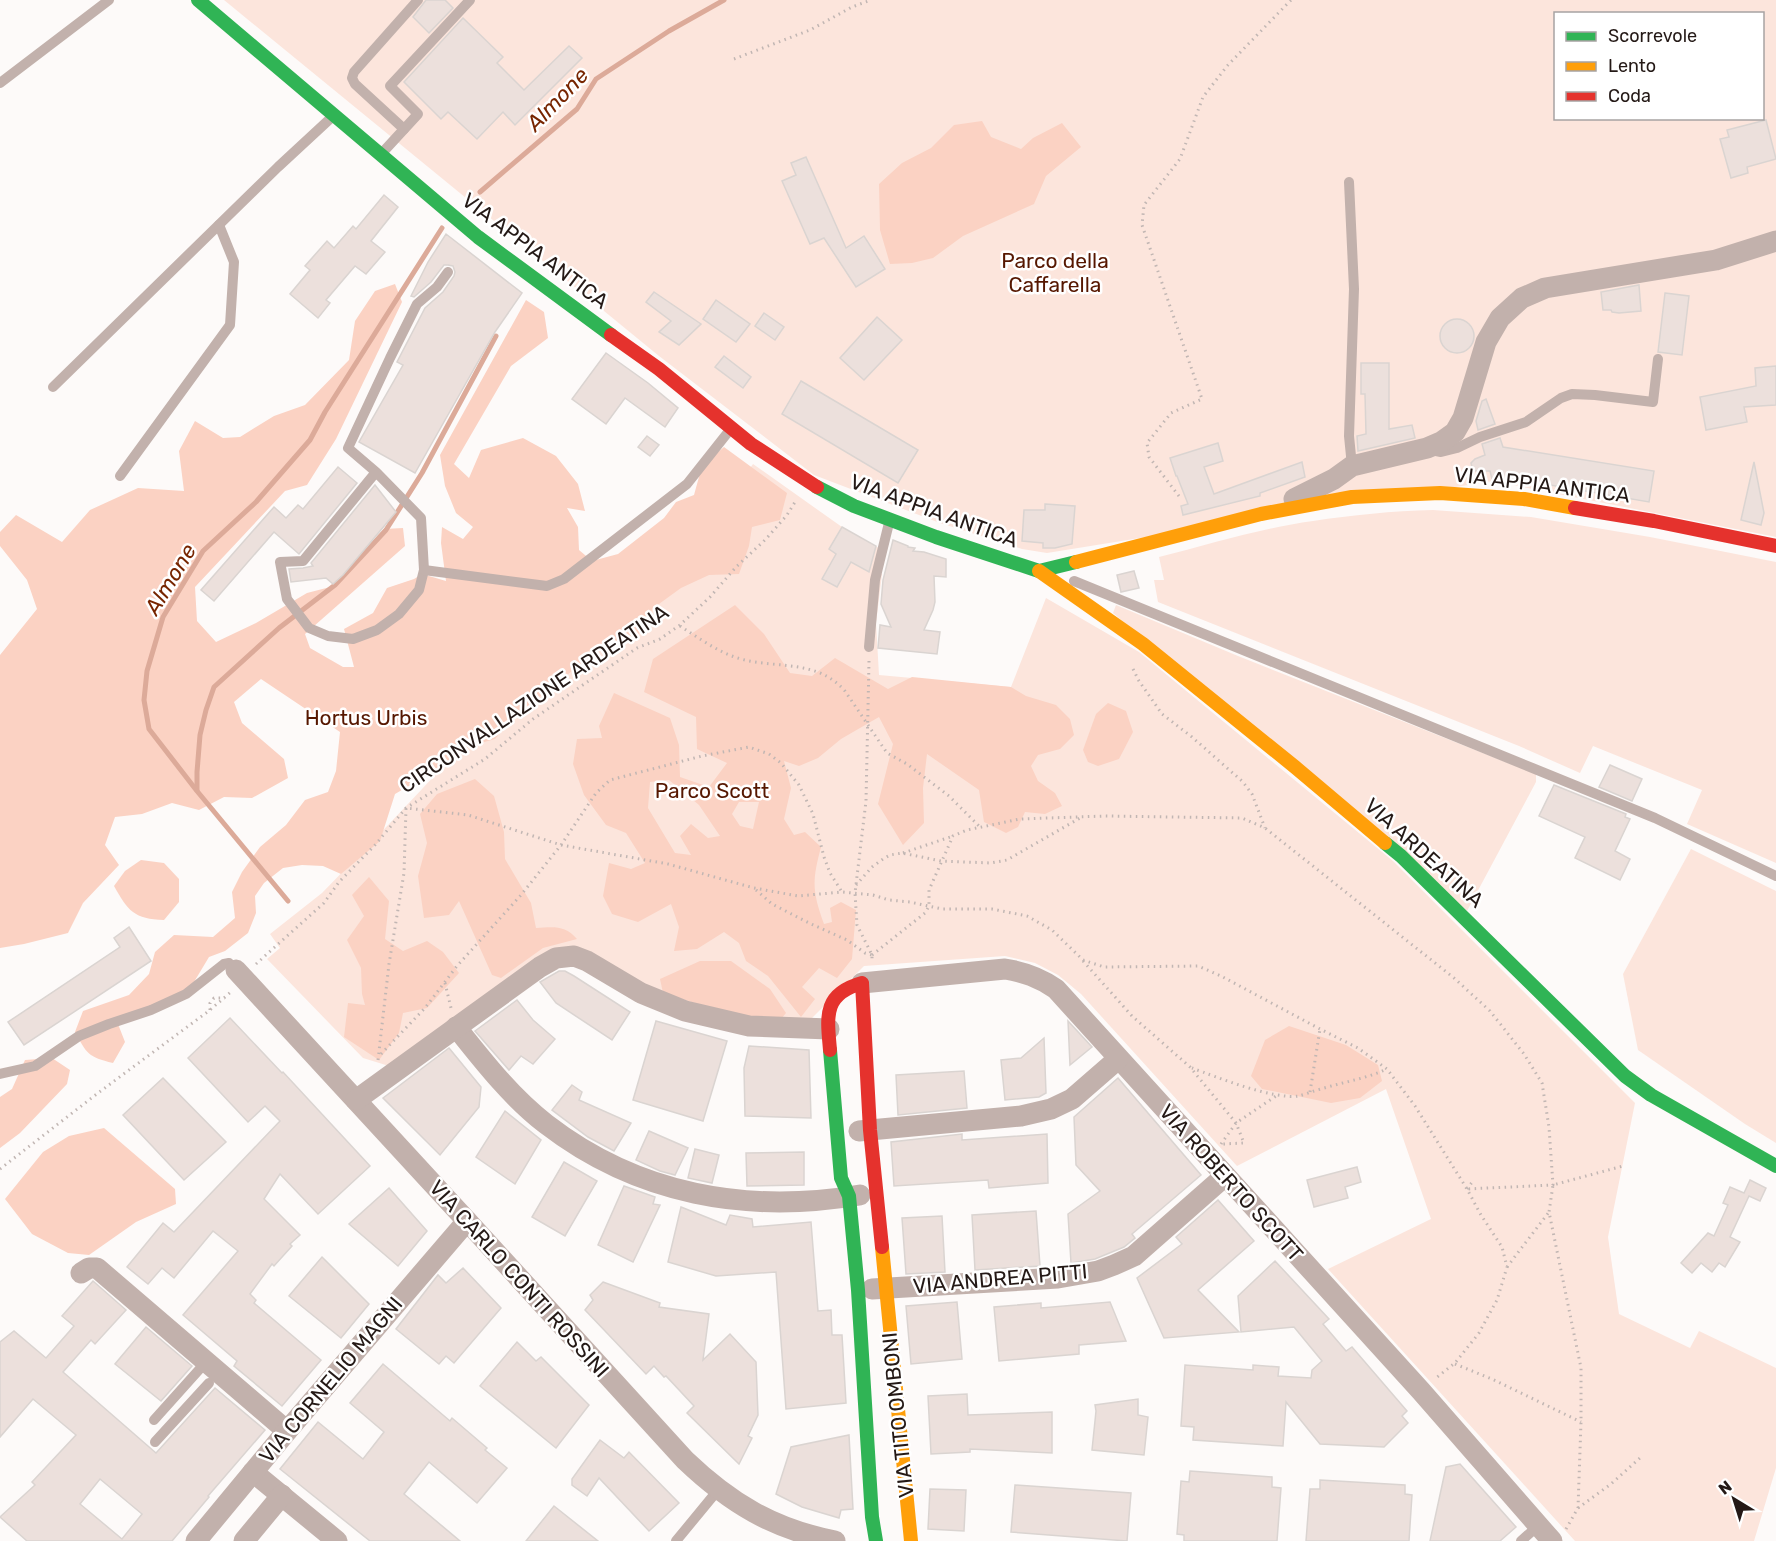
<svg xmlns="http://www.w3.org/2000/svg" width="1776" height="1541" font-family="Rubik,sans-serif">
<rect width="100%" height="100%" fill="#fdfaf9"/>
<!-- green -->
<g fill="#fce5dc" fill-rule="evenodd">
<path d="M224,0h1552v537l-283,-56 -446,72 -25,-4 -82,-26 -126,-48 -155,-119zM1556,14h206v104h-206z"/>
<path d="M753,464l89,63 42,24 -4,22 2,1 -6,49 3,52 132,12 35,-89 93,54 254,209 242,242 -27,134 11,77 71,34 9,-17 77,37v100l-22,73h-179l-247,-272 103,-50 -45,-130 -149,77 -156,-172 -23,-19 -23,-12 -30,-7 -141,10 -57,57 -119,-17 -116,-57 -183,117 -26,-8 -96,-99 13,-11 -10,-14 52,-41 68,-70 129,-137 174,-137z"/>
<path d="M1433,510l98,7 119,20 126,25v301l-89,-39 15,-34 -109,-44 -13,27 -61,-27 -361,-144 -4,-22h10l-5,-23c51,-13 102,-29 154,-36 39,-6 79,-10 120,-11z"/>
<path d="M1116,605l122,51 298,118v8l-69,129 -354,-298z"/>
<path d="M1691,849l85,42v252l-31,-19 -107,-74 -15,-76z"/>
</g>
<!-- forest -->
<g fill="#fbd2c3" fill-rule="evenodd">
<path d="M982,121l9,16 30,12 12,-11 29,-15 19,24 -35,29 -12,28 -71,32 -30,22 -21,5 -22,1 -10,-34 -1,-46 23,-21 29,-15 23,-23z"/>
<path d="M395,284l7,18 -66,137 -29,46 -22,6 -90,96 2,34 19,21 40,-19 51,-30 27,-7 50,-57 19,-1 2,18 -100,88 5,14 33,19h11l-10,-38 29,-16 14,-25 27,-9 8,-5 24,7 -5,-38 1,-16 21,12 10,-12 -17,-14 -11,-27 -5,-31 86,-155 18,12 4,26 -37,28 -57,98 15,14 12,-28 42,-12 33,18 22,28 7,27 -18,-3 11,19 1,23 13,11 26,-7 46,-36 12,-16 18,-7 8,-29 22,-19 63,46 -7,27 -28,7 -3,19 -10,28 -30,1 -28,13 -29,21 -4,19 -17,10 -28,9 -86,67 -22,25 -25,7 -27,20 -48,28 -15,47 -39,33 -18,-8 -21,-1 -19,3 -19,15 -9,13 1,17 -8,20 -23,18 -16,6 -21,35 -70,32 7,18 -12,21c-25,-6 -26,-9 -38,-31l8,-21 46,-16 20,-21 6,-22 19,-17 39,2 22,-19 -3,-26 10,-20 18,-25 26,-22 19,-25 23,-8 8,-21 4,-39 -79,-53 -27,23 8,21 42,36 4,19 -36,20 -28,-1 -25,13 -27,-7 -30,11 -27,3 -10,28 14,20 -36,38 -15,30 -44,11 -24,4v-293l37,-46 -10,-29 -27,-34v-14l16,-17 46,27 28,-32 48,-22 46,3 -5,-40 16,-30 28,17 17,-1 34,-21 31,-11 44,-45 6,-39 20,-30z"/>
<path d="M735,605l29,29 26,39 22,3 23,-18 53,31 24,-12 99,10 15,9 30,9 14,14 4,16 -14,14 -22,6 -7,11 7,15 17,12 7,13 -17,8 -20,-2 -7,15 -12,6 -22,-11 -5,-32 -52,-36 -4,34 1,35 -21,22 -25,-41 15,-60 -14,-27 -38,22 -23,19 -19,8 -15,-5 7,27 -7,31 10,16 11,-3 16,15c-9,34 -9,44 3,77l8,-2 -2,-14 11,-6 15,8 -4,49 -15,19 -18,-10 -17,19 13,12 -14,18 -33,-41 -22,-15 -7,-18 -15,-11 -27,17 -23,2 5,-24 -8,-23 -33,18 -26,-8 -9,-18 6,-33 22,6 14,-6 -19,-30 -20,-8 -22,-30 -11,-31 4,-25 25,-1 -3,-12 15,-33 56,25 9,27 1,32 29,10 18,-24 -30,-14 -1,-32 -52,-25 9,-33zM669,780l30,25 21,31 -12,2 -17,-14 -11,12 11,19 -16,-2 -27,-45 2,-26zM739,802h20l-6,27 -13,-3 -8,-12z"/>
<path d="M1108,703l18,8 7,21 -14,27 -21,7 -10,-4 -5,-12 13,-36z"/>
<path d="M475,779l19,17 10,36 1,27 26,44 5,25c18,-1 29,-3 41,11l-34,9 -42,30 -9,-3 -33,-74 -10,14 -25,3 -6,-42 9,-33 -7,-29 17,-20z"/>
<path d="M141,860l23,3 15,16v23l-15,18c-30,-1 -36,-9 -50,-34l11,-15z"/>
<path d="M369,877l20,24 -4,38 18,12 24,-10 16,11 16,21 -32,35 -24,5 -4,20 -20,27 -35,-23 4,-34 17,2 -3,-11 -1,-26 -14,-28 17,-24 -12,-21z"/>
<path d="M700,961h31l39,28 16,24 -5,6 -48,-4 -70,-22 -3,-14z"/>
<path d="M1289,1026l57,19 32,20 4,16 -22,17 -29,5 -69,-14 -11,-13 14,-36z"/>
<path d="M52,1058l18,12 -3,14 -47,49 -20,15v-51l12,-8 13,-29z"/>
<path d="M104,1128l71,61 1,15 -40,18 -47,33 -21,-2 -36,-19 -27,-35 38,-47 26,-16z"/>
</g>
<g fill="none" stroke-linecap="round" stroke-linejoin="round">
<!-- stream -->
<g stroke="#dcaa99" stroke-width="5">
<path d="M480,192l97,-83 19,-30 73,-48 55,-31"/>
<path d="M197,790v-18l3,-37 6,-25 8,-23 65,-59 56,-43 51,-55 36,-57 74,-137"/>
<path d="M288,901l-91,-110 -48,-62 -5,-29 3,-29 16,-54 40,-66 53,-49 54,-62 15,-28 117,-184"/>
</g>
</g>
<!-- building -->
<g fill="#ece0dc" stroke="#dad4d1" stroke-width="1.5" fill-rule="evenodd">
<path d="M426,0h19l8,8 -24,25 -16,-16z"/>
<path d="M463,18l40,39 -6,6 27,27 45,-44 13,12 -67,67 -12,-13 -26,27 -29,-27 -7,7 -37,-37z"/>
<path d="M1766,120l10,39 -29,8 1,6 -17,5 -11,-39 9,-2 -2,-7z"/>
<path d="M806,157l40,91 18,-12 21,33 -29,18 -32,-49 -14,6 -28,-63 14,-6 -5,-12z"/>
<path d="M384,195l14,12 -27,34 14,11 -19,22 -11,-8 -29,34 4,3 -12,15 -28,-24 20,-24 -5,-4 22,-25 7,7 19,-22 3,3z"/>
<path d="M446,234l76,59 -27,39 -80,141 -56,-31 44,-77 -6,-3 28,-54 18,-16 11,-16 1,-4 -2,-6 -5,-1h-4l-13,17 -17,15 -3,-1 17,-34z"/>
<path d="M1639,285l2,26 -22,2 -7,-1 -1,-2h-8l-2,-18z"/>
<path d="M654,292l47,32 -22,21 -20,-13 12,-11 -25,-19z"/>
<path d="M1665,293l24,3 -7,59 -24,-3z"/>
<path d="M716,300l34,24 -14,18 -33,-23z"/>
<path d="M764,313l20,14 -9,13 -20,-14z"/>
<path d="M877,317l25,23 -38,40 -24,-22z"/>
<circle cx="1457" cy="336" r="17"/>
<path d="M606,353l42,30 30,25 -13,19 -40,-29 -19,26 -34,-25z"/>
<path d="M724,356l27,21 -8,11 -28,-21z"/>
<path d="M1361,363h28v66l23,-4 3,13 -57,13 -1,-15 9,-2 -1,-40h-4z"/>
<path d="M1776,366v39l-32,2 3,15 -41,8 -6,-33 56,-11 -1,-18z"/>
<path d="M801,381l117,69 -20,33 -116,-69z"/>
<path d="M1486,399l9,25 -17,6 -2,-9 6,-20z"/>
<path d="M647,436l12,9 -9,11 -12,-9z"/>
<path d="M1500,438l3,9 151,24 -5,31 -122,-21 -35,-2 -2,-8h-17l-2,-8 4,-4 10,-4 -3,-11z"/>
<path d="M1218,443l5,18 -19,6 10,27 88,-32 3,15 -45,16v3l-77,19 -2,-9 7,-2 -11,-28h-1l-6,-18z"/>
<path d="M1754,462l10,51 -3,12 -20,-5z"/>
<path d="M338,467l19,16 -58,71 -25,-22 -60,69 -13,-11 73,-83 12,11 12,-13 5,4z"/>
<path d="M375,485l21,27 -53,63 -10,9 -7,-6 -35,4 -2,-13 14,-1 10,-2 -2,-3z"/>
<path d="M1045,504l30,2 -3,38 -17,4h-12v-5l-21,-2 2,-31h21z"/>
<path d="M842,527l34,19 -7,26 -18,-10 -14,25 -15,-8 14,-25 -7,-5z"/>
<path d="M893,540l15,6v1l7,1 -2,3 11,1 22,7v18l-12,-1 1,26 -2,8 -9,20 16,2 -3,22 -59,-6 2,-23 11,2 -10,-23 2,-24z"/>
<path d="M1134,571l5,17 -18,4 -4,-17z"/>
<path d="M1610,765l32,14 -10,22 -33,-14z"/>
<path d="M1554,785l72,29 -1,3 5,2 -15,32 15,8 -10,21 -45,-22 10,-21 -46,-21z"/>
<path d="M129,927l22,34 -127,84 -16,-23 112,-75 -6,-9z"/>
<path d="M559,971h6l9,5 56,36 -18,28 -56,-37 -16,-21z"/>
<path d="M517,1000l16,20 22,19 -22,25 -12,-8 -12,14 -34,-39z"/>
<path d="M230,1018l52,55 1,-1 87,94 -52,48 -38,-40 -16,25 36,36 -10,9 2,2 -18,20 -2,-2 -22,30 6,6 -2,3 67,57 -39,46 -48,-40 3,-5 -54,-46 55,-64 -25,-20 -39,47 -12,-10 -14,16 -21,-17 36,-44 11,9 106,-111 -15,-15 -17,16 -60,-64z"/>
<path d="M656,1021l71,20 -24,80 -70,-21z"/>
<path d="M1068,1021l24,26 -22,18z"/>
<path d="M1044,1038l2,55 -7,4 -34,3 -4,-40 20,-2z"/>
<path d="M749,1046l60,4 2,68 -66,-2 -1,-48z"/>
<path d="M449,1048l32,39 -2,20 -39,48 -57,-57z"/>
<path d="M964,1071l3,37 -69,7 -2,-40z"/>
<path d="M163,1078l63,64 -42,38 -61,-65z"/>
<path d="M1118,1078l83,97 -69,59 3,4 -11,9 -29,12 -24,4 -3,-49 32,-23 -24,-26 -2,-48z"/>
<path d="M572,1085l10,7 -3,8 52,23 -17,28 -26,-14 -36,-27z"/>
<path d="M505,1111l36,29 -26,44 -39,-27z"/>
<path d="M649,1131l39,17 -13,27 -15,-4 -24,-11z"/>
<path d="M962,1134v6l85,-6 1,49 -59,5 -1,-8 -94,6 -3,-44z"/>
<path d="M695,1149l24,6 -7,28 -24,-5z"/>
<path d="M804,1152v33l-57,1 -1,-33z"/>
<path d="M564,1162l33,19 -32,55 -33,-19z"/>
<path d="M1357,1167l4,15 -16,5 3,11 -34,9 -7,-27z"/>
<path d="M1750,1180l16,8 -6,13 -11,-5 -19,41 10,5 -15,25 -6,-4 -7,9 -11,-9 -9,10 -11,-10 27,-30 6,3 14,-31 -5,-2 7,-16 14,6z"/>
<path d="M624,1186l31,11 -2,7 7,1 -27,57 -35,-17z"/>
<path d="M389,1188l38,43 -29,35 -49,-42z"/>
<path d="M1218,1200l36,41 -56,49 41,42 -75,6 -27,-60 45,-34 -6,-7z"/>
<path d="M681,1207l45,18 4,-10 22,4 1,8 58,-5 7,89 13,-1 1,25h10l4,68 -60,6 -10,-137 -60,4 -48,-14z"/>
<path d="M1036,1211l4,55 -65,4 -3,-55z"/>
<path d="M942,1216l3,56 -39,2 -4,-56z"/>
<path d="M322,1257l47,47 -28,34 -52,-42z"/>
<path d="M1275,1261l54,58 -6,5 23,27 6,-4 55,64 -5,5 6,7 -24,24 -64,-3 -34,-42 -3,44 -90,-6 1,-13 -13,-1 4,-61 68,5v-5l26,2 -1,9 33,2 1,-8 10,-9 -28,-34 -53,5 -3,-36z"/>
<path d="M463,1268l38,40 -47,55 -8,-7 -7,8 -43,-35 42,-54 8,8z"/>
<path d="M93,1281l33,29 -31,34 -4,-4 -28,32 93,81 59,-65 50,42 -57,66 1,1 -37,44h-145l-27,-24 35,-32 -3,-3 44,-47 -43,-36 -33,38v-95l14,-11 32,27 28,-32 -12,-10zM100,1479l42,35 -20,25 -42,-35z"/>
<path d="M603,1282l57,21 -1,4 50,7 -6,46 27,-26 26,28 2,53 -10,21 4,2 -13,26 -52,-51 7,-7 -28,-30 -2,1 -10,-11 -8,8 -61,-64 8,-10 -3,-5z"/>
<path d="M957,1302l5,57 -51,5 -5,-58z"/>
<path d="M1110,1302l16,39 -47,4v9l-80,7 -5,-54 47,-4v5z"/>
<path d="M146,1327l46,39 -31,35 -46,-37z"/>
<path d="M517,1342l19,19 5,-4 48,48 -33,43 -76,-62z"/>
<path d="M383,1364l67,57 2,-3 35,30 -2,2 22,18 -30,35 -48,-41 -25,32 56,47h-90l-90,-72 38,-47 45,37 21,-27 -34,-29z"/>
<path d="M967,1394l1,21 84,-3v41l-82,-4v3l-39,2 -3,-58z"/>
<path d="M1138,1399v16l10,2 -4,38 -52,-5 4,-39 -1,-6z"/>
<path d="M849,1435l4,74 -12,1 -2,8 -37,-11 -26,-13 15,-47z"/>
<path d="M600,1440l24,18 5,-6 50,51 -30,28 -50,-53 -12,18 -15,-11v-6z"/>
<path d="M1460,1464l56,63 -16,14h-70l16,-74z"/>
<path d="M1190,1471l82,6v10l9,1 -4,53h-93v-6l-7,-1 4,-53 8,1z"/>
<path d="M1320,1480l85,5v9l7,1 -3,46h-103l4,-52h10z"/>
<path d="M1015,1485l116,8 -4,48 -116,-9z"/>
<path d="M930,1489l36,1 -2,41 -36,-2z"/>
<path d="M554,1506l44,35h-72z"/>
</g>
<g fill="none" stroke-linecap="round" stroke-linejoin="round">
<!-- path -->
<g stroke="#c1b6b3" stroke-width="3" stroke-dasharray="1.5 4.5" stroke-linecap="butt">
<path d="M734,59l76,-29 42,-23 19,-7"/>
<path d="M1179,496l-30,-39 -2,-14 24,-30 31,-14 -60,-174 2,-20 36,-46 23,-62 24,-31 64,-66"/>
<path d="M680,626c19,12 39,27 61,33 37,10 76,0 104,32l42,62 20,11 42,32 31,31"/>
<path d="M869,661l-3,140 -11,92 2,32 15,30v7"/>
<path d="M1133,669l6,12 23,33 30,23 51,45 9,12 13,34"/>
<path d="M903,853l50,-17"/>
<path d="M856,885l16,-18 11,-8 7,-4 12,-2 39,8 50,2 16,-3 73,-42"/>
<path d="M756,890l16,14 37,19 38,17 18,13 7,2"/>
<path d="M872,955l53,-42 4,-7v-16l24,-54 14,-6 53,-11 85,-3 137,2 23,10 189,150 36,33 34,43 18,29 7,44 4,58 -86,4"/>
<path d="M1083,961l49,55 58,51 46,56 8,20 -21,1"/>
<path d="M256,964l68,-61 15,-21 36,-37 31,-37 79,-49 48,-40 104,-71 23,-9 20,-14 30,-28 26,-30 30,-28 21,-24 8,-13"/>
<path d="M445,983l6,25"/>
<path d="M210,1010v-7l4,-5h11"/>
<path d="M381,1054l44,-46 32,-42 64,-71 40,-50 35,-52 14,-13 92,-24 47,-9 20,7 12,9 18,22 14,29 11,43 6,16 12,19"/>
<path d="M378,1060l11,-96 15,-91 2,-65 62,7 93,30 107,19 86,24 44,8 44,-4 31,3 16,5 21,2 32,7h50l35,7 25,14 31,30 21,7 94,-1 23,10 99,53 38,19 29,21 28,37 52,83 14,26 21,32 5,20 -10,33 -18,33 -24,30 -19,15"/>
<path d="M1192,1068c24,9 82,32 107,28 7,-2 14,-5 22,-7 22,-7 44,-10 66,-20"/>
<path d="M1310,1092l10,-63"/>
<path d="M1221,1144l15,-21 43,-29"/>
<path d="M0,1169l98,-76 112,-83 22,-19"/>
<path d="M1467,1189l6,-8"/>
<path d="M1507,1267l42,-55"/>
<path d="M1455,1364l37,15 89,43"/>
<path d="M1578,1508l33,-24 29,-26"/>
<path d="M1566,1529l12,-21 3,-86v-54l-32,-156 4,-27 70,-19"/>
</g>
<!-- lane -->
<g stroke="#c2b1ac" stroke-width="10">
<path d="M0,83l109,-83"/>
<path d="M404,129l-49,-45 -3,-6 2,-6 64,-72"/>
<path d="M383,152l35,-38 -28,-28 80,-86"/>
<path d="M1349,182l5,107 -5,147 3,30"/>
<path d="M53,387l225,-220 54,-50"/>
<path d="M1436,451l5,1 16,-4 23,-11 46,-15 35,-24 11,-4 23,1 58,7 5,-43"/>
<path d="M376,472l-73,89 -23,1 7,37 22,29 19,8 25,3 24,-9 22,-16 20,-24 5,-20 -3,-52 -45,-46 -28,-24 42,-90 27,-54 20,-17 11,-15"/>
<path d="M120,476l110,-151 4,-63 -15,-37"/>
<path d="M424,570l123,16 17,-7 123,-95 42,-53"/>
<path d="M1074,581l581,237 121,58"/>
<path d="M869,647l6,-67 14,-57"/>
<path d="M0,1074l35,-8 44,-30 30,-12 42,-14 35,-16 38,-30 5,-1 7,7"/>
<path d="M154,1420l52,-58"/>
<path d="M155,1442l54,-59"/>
<path d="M676,1541l42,-51"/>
<path d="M1521,1541l18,-16"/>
</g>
<!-- street -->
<g stroke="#c2b1ac" stroke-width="21">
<path d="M1294,499l40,-20 18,-13 75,-18 14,-6 14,-10 8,-14 23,-76 14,-24 22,-20 23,-10 171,-28 60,-19"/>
<path d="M236,970l243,264 206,226c45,43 88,69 150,81"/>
<path d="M862,983l143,-14c19,3 34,8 51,20l365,402 131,150"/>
<path d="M456,1027c27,34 55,70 90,97 92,71 201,90 314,71"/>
<path d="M356,1100l184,-133 16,-9 18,-2 13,5 54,32 44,18 64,15 80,3"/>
<path d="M859,1131l162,-15 30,-7 21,-10 46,-40"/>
<path d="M81,1273l8,-5h8l190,163"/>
<path d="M872,1289l186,-11 40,-7 16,-6 20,-9 91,-80"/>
<path d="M253,1472l84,69"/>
<path d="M196,1541l91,-110 180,-210"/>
<path d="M244,1541l38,-46"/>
</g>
<!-- fast -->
<g stroke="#30b455" stroke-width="14">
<path d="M198,0l280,237 133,98"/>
<path d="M817,487l37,19 82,31 103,34 37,-9"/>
<path d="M1385,843l16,13 224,220 26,19 125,71"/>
<path d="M830,1050l11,128 8,18 9,94 14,227 4,24"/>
</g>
<!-- slow -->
<g stroke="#ff9f0a" stroke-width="14">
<path d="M1076,562l185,-48 91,-17 88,-4 84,6 51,9"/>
<path d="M1039,571l104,73 152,123 90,76"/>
<path d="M882,1247l29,294"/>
</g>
<!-- jam -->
<g stroke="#e5322d" stroke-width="14">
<path d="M611,335l48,34 92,75 66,43"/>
<path d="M1575,508l79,13 122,25"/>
<path d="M830,1050c-3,-34 -7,-56 32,-67l8,147 12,117"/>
</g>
</g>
<g text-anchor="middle" stroke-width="5" stroke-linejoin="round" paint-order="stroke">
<!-- street labels -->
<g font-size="21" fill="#241916" stroke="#fff">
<text transform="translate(535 251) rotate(37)" y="7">VIA APPIA ANTICA</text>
<text transform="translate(1542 485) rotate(7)" y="7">VIA APPIA ANTICA</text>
<text transform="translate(934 511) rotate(20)" y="7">VIA APPIA ANTICA</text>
<text transform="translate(534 699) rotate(-34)" y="7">CIRCONVALLAZIONE ARDEATINA</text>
<text transform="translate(1424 853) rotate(42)" y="7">VIA ARDEATINA</text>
<text transform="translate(1231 1183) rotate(48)" y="7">VIA ROBERTO SCOTT</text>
<text transform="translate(519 1279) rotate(48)" y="7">VIA CARLO CONTI ROSSINI</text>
<text transform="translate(1000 1279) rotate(-5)" y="7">VIA ANDREA PITTI</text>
<text transform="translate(331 1380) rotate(-50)" y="7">VIA CORNELIO MAGNI</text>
<text transform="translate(898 1415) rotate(-96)" y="7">VIA TITO OMBONI</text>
</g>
<!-- park labels -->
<g font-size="21" fill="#561700" stroke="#fff">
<text x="1055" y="268">Parco della<tspan x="1055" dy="24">Caffarella</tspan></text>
<text x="366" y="725">Hortus Urbis</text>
<text x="712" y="798">Parco Scott</text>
</g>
<!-- water labels -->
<g font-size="22" font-style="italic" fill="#772500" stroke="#fff">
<text transform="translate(557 99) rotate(-46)" y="8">Almone</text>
<text transform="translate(170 579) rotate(-59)" y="8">Almone</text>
</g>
</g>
<!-- legend -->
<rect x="1554" y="12" width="210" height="108" fill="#ffffff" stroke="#a7a3a2" stroke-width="1.5"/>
<rect x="1566" y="32" width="30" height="9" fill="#30b455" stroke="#a7a3a2" stroke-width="1.5"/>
<text x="1608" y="42" font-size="18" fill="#241916">Scorrevole</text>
<rect x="1566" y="62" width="30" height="9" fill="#ff9f0a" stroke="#a7a3a2" stroke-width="1.5"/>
<text x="1608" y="72" font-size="18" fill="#241916">Lento</text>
<rect x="1566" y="92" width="30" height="9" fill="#e5322d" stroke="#a7a3a2" stroke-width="1.5"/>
<text x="1608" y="102" font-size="18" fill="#241916">Coda</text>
<!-- north arrow -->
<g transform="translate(1734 1499) rotate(322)" stroke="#ffffff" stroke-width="4.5" paint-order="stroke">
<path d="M0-4.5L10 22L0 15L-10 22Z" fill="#241916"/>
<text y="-9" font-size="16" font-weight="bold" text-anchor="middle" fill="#241916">N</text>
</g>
</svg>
